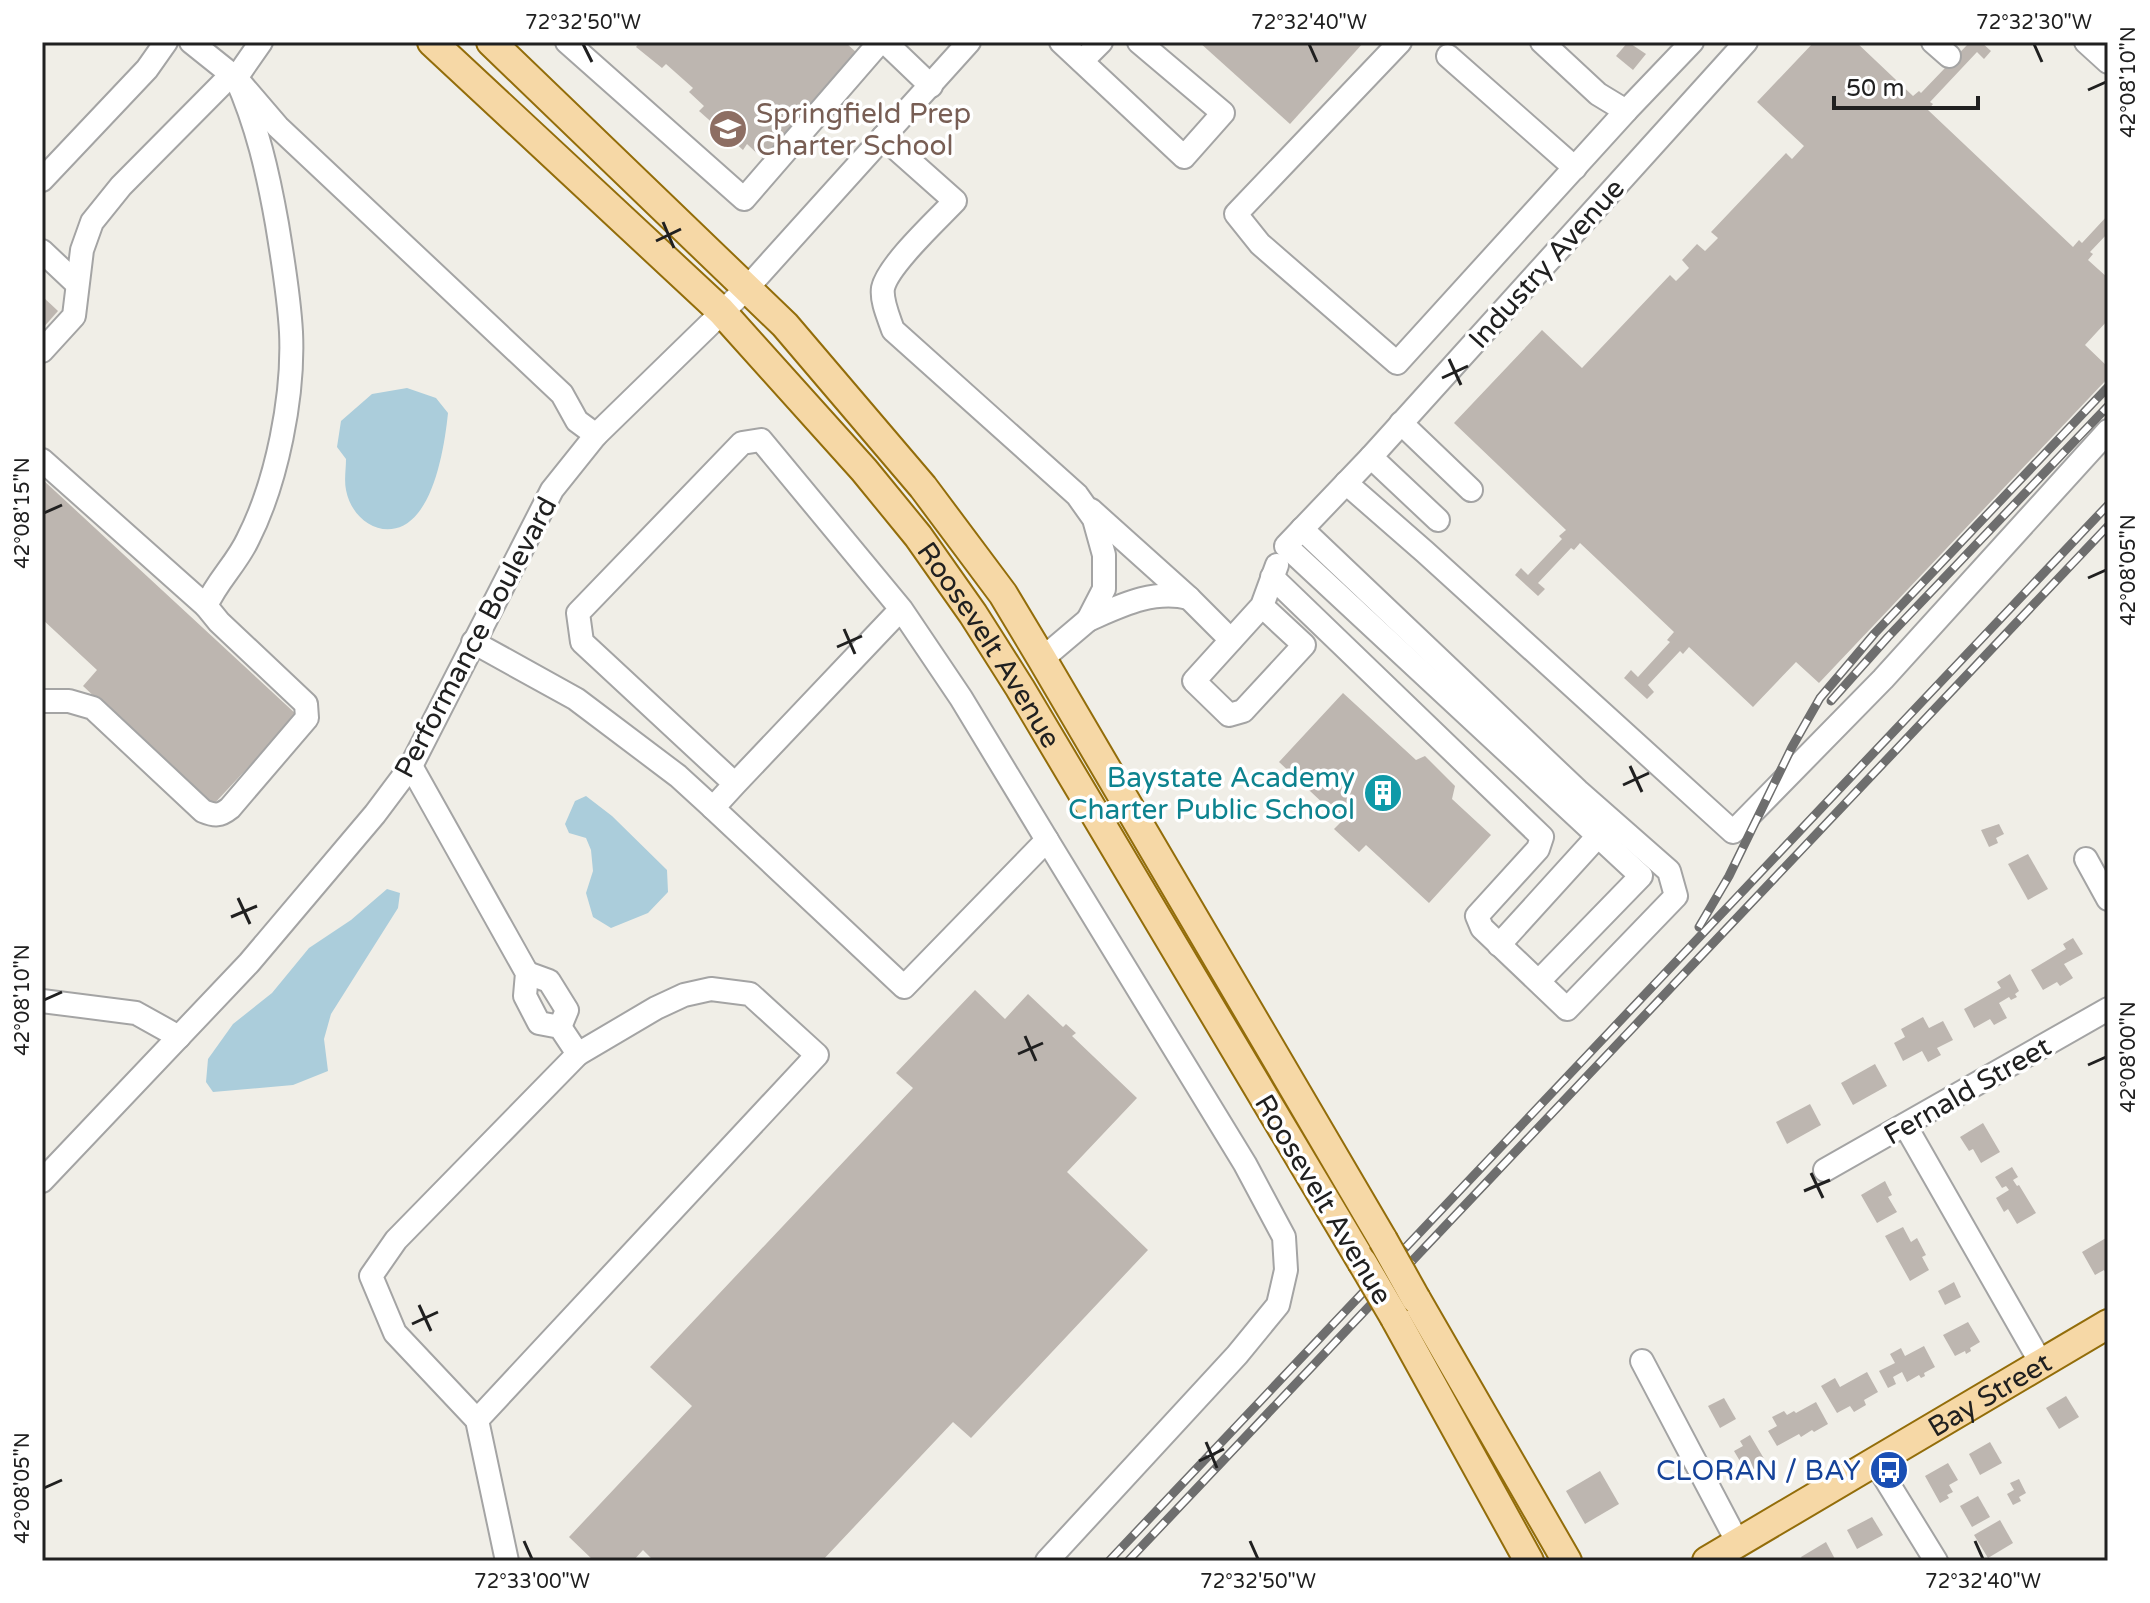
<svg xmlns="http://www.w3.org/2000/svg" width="2150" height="1603" font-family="'Varela Round',sans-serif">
<rect width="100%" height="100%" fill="#f0eee7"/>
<!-- water -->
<g fill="#abcddb">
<path d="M407,388l29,10 12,15c-3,30 -11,77 -30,100 -25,32 -65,13 -72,-23 -2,-10 0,-21 0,-31l-9,-12 4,-26 31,-27z"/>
<path d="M586,796l26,20 55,54 1,22 -20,21 -37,15 -18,-11 -7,-24 7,-22 -2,-21 -5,-12 -17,-5 -4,-9 10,-23z"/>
<path d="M387,889l13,4 -2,15 -67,106 -7,25 4,32 -35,14 -80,7 -7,-10 2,-23 25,-35 39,-31 37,-45 42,-28z"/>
</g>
<!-- building -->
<g fill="#bdb6b0">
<path d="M640,42h205l12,11 -94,106 -16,-15 -4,6 -44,-39 5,-5 -15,-14 4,-4 -27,-24 -4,4 -26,-21z"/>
<path d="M1199,42h165l-74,82z"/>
<path d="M1628,42l18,12 -13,16 -17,-14z"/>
<path d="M1814,42h42l57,54 6,-5 2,2 47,-49 -2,-2h15l10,9 -7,8 -7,-7 -47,50 3,2 -5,6 145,137 6,-7 3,3 26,-28v18l-18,19 3,2 -5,6 20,18v42l-23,25 23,22v11l-289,305 -23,-21 -43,45 -64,-60 -6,7 -3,-3 -32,34 6,7 -7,7 -23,-21 7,-8 7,7 32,-35 -3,-2 7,-8 -94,-89 -6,7 -3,-2 -33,35 7,6 -7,7 -23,-21 6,-7 7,7 34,-36 -3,-3 7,-6 -112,-107 88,-93 40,38 88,-93 6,6 13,-13 -7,-8 15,-16 8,7 13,-13 -7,-6 75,-79 6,6 12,-13 -47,-44z"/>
<path d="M42,296l16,15 -16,18z"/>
<path d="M42,479l255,236 -85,91 -129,-120 14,-16 -55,-51z"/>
<path d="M1343,693l73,67 9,-4 30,30 -3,13 39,36 -62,68 -63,-58 -7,7 -25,-23 8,-8 -63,-59z"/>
<path d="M1999,824l5,10 -8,4 2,5 -9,4 -8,-17z"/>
<path d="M2028,854l20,35 -20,11 -20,-36z"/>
<path d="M2073,938l10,16 -19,10 9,14 -13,8 -3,-4 -14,8 -12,-20 35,-21 -3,-5z"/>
<path d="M2010,974l9,17 -4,3 2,3 -6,3 -2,-3 -10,6 8,15 -13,7 -4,-6 -16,9 -10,-19 37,-21 -4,-6z"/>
<path d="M975,990l30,29 23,-25 35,33 3,-3 10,9 -4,3 65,62 -70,74 81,78 -177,188 -18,-16 -131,139h-168l-11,-11 -10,11h-39l-25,-24 123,-131 -42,-39 263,-279 -17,-15z"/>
<path d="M1923,1017l6,11 14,-7 10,19 -16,8 4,7 -13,7 -6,-11 -19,10 -9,-18 11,-6 -4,-8z"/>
<path d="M1875,1064l12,22 -34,19 -12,-22z"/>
<path d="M1810,1104l11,21 -34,19 -11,-22z"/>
<path d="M1983,1123l17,29 -19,11 -8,-14 -4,2 -9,-14z"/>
<path d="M2012,1167l6,10 -5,3 4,6 2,-1 17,28 -19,11 -9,-15 -4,3 -8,-14 13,-8 -3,-4 -4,2 -7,-11z"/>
<path d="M1885,1181l7,14 -4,2 9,15 -20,11 -16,-28z"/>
<path d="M1903,1227l8,15 6,-4 9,17 -4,2 7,13 -19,11 -25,-45z"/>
<path d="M2106,1238l2,2v37l-4,-7 -9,5 -13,-23z"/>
<path d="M1954,1282l7,15 -16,8 -7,-14z"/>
<path d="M1968,1322l12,20 -10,6 1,3 -5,3 -1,-3 -10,5 -12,-21z"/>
<path d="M1924,1346l11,21 -11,6 1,3 -4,2 -2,-3 -12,7 -5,-10 -9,5 3,7 -8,4 -9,-17 16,-8 -5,-9 11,-6 4,8z"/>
<path d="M1867,1372l11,20 -14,8 2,5 -12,7 -4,-6 -13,7 -16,-27 14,-8 5,9z"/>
<path d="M2066,1396l13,21 -20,12 -13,-21z"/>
<path d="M1724,1398l12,21 -16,9 -12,-22z"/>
<path d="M1816,1402l12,22 -14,8 -2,-2 -11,7 -2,-3 -22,12 -9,-15 9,-5 -5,-9 12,-6 3,4 7,-4 2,2z"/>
<path d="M1750,1435l16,27 -19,11 -13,-22 9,-5 -3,-5z"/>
<path d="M1990,1442l12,21 -22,12 -11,-21z"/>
<path d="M1948,1463l10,17 -9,5 4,7 -6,3 2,3 -9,5 -15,-27z"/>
<path d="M1600,1471l19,33 -34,20 -19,-33z"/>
<path d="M2019,1479l7,14 -7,4 2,4 -8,4 -6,-11 7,-4 -4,-7z"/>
<path d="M1978,1496l12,21 -18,10 -12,-21z"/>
<path d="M1872,1517l11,18 -26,14 -10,-19z"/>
<path d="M2000,1520l13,23 -25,15 -14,-23z"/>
<path d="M1826,1542l10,19h-33l-2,-4z"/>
</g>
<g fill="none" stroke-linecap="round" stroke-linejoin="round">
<defs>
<g id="minor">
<path d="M191,42l45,36 42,49 284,267 15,27 19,14"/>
<path d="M567,42l177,157 136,-157"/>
<path d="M885,42l46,44"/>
<path d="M1061,42l123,115 39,-44 -84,-71"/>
<path d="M1400,42l-164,172 24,30 137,119 229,-252"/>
<path d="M1542,42l56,52 28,17 66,-69"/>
<path d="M1933,42l16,14"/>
<path d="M2086,42l22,20"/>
<path d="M1448,56l127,112"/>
<path d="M1082,61l19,-19"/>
<path d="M236,78l25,-36"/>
<path d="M883,137l72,64c-17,18 -67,64 -72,87 -2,13 6,30 10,42l184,165 17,24 10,36v34l-16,31c32,-14 65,-31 101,-22"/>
<path d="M42,180l105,-111 19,-27"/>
<path d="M42,251l35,33"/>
<path d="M42,351l32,-35 8,-66 10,-28 29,-36 111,-112"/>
<path d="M1401,423l70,67"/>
<path d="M1371,457l67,63"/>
<path d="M42,460l164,146"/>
<path d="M1346,483l79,69 308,280 150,-153 225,-248"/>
<path d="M1091,510l98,88 42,42"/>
<path d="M1272,577l270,260 -4,12 -61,67 5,12 85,81 109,-113 -7,-25 -91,-80 -276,-262"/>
<path d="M1262,606l42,39 -61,66 -14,4 -35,-34 68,-75 15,-41"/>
<path d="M473,642l103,57 102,77 35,32"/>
<path d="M1042,659l46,-39"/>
<path d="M42,701h27l24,7 110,103c12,5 17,5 27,-3l77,-90 -1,-14 -87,-82 -13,-16c11,-25 31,-43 42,-67 29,-57 46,-143 43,-207 -2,-36 -8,-72 -14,-108 -9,-51 -20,-99 -41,-146"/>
<path d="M411,766l116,207 -2,23 14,27 21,4 18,27 -182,186 -25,36 24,57 82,87 30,141"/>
<path d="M735,784l-153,-142 -4,-29 164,-170 19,-3 140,169 60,89 86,142 -143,147 -191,-179 22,-24 166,-175"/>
<path d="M1047,840l198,324 39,73 2,33 -8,35 -41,50 -190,206"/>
<path d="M2086,859l22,40"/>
<path d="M1499,945l99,-109"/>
<path d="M527,973l22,8 18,29 -7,17"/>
<path d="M1539,981l102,-105 -355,-330 85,-89 375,-415"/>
<path d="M42,1001l94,12 43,24"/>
<path d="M1905,1125l136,238"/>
<path d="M1825,1170l283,-161"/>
<path d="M42,1181l207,-218 126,-149 36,-48 141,-276 44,-55 152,-148 221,-245"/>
<path d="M1642,1361l96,182"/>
<path d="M477,1420l340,-365 -67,-61 -39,-5 -27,6 -28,13 -78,46"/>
<path d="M1875,1462l61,99"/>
</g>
<g id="major">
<path id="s1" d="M432,42l289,269 143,159 54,66 55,78 47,74 342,574"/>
<path d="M491,42l294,283 138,162 80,107 39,65 341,581"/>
<path d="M1416,1299l151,262"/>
<path d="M1395,1318l134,243"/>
<path id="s2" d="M1707,1561l401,-237"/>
</g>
</defs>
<!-- minor casing -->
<use href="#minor" stroke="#a4a4a4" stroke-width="26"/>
<!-- major casing -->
<use href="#major" stroke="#936d0a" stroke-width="32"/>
<!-- minor -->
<use href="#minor" stroke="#fff" stroke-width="22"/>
<!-- major -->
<use href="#major" stroke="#f6d8a6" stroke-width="28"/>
<defs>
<g id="rail">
<path d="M1831,701l57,-64 220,-231"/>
<path d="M1699,927l30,-51 63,-129 28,-49 55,-65 233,-246"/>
<path d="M1109,1561l999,-1056"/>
<path d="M1128,1561l980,-1035"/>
</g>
</defs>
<!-- rail casing -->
<use href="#rail" stroke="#6e6e6e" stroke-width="9"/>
<!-- rail -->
<use href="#rail" stroke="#fff" stroke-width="6" stroke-dasharray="18" stroke-linecap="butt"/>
<defs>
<g id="major-bridge">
<path d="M1383,1240l33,59"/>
<path d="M1362,1262l33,56"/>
</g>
</defs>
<!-- major-bridge casing -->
<use href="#major-bridge" stroke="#936d0a" stroke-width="32" stroke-linecap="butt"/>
<!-- major-bridge -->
<use href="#major-bridge" stroke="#f6d8a6" stroke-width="28"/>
</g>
<!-- ticks -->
<path fill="none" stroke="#202020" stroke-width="3" d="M583,44l9,18M1309,44l8,18M2034,44l8,18M2088,90l18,-8M663,222l11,26M656,241l25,-12M1449,359l12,26M1442,378l26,-12M44,513l18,-8M2088,578l18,-8M844,629l11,25M837,647l25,-11M1630,766l12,26M1623,785l26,-12M238,898l12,26M231,917l26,-11M44,1000l18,-8M1025,1036l11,25M1018,1054l25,-11M2088,1065l18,-8M1811,1173l12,25M1804,1191l26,-11M419,1305l12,26M412,1324l26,-12M1206,1442l11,26M1199,1461l25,-12M44,1488l18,-8M524,1541l8,18M1250,1541l8,18M1975,1541l8,18"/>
<!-- icons -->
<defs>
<symbol id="school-disc" viewBox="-11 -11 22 22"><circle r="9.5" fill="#8d6e63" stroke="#fff"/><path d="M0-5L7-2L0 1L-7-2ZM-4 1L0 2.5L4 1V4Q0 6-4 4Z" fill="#fff"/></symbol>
<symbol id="building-disc" viewBox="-11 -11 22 22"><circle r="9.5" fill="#0f9aa8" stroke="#fff"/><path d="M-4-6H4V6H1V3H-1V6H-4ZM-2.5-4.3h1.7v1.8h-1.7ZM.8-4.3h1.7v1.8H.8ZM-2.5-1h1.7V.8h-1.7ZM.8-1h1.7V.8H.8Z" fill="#fff"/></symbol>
<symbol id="bus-disc" viewBox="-11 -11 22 22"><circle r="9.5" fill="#1a4fb4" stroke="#fff"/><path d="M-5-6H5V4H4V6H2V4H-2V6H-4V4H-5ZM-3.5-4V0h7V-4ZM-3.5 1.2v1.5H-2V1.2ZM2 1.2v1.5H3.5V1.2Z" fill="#fff"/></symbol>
</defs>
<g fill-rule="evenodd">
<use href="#school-disc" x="706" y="107" width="44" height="44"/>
<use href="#building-disc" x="1361" y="771" width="44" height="44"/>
<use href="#bus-disc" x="1867" y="1448" width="44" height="44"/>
</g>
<g text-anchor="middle" stroke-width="7" stroke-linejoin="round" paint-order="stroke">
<!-- education labels -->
<g font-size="28" fill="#785e54" stroke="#fff" text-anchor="start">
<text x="756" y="123">Springfield Prep<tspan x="756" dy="32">Charter School</tspan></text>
</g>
<!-- street labels -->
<g font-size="28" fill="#202020" stroke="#fff">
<text transform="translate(1546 263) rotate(-48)" y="10">Industry Avenue</text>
<text transform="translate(475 637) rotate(-62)" y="10">Performance Boulevard</text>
<text dy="10" stroke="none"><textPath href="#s1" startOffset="824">Roosevelt Avenue</textPath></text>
<text transform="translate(1967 1090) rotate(-30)" y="10">Fernald Street</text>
<text transform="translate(1324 1199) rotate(59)" y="10">Roosevelt Avenue</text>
<text dy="10" stroke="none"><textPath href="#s2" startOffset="328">Bay Street</textPath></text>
</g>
<!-- culture labels -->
<g font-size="28" fill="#0d838f" stroke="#fff" text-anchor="end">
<text x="1355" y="787">Baystate Academy<tspan x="1355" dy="32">Charter Public School</tspan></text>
</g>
<!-- transit labels -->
<g font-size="28" fill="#164399" stroke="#fff" text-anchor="end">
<text x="1861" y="1480">CLORAN / BAY</text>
</g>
</g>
<!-- border -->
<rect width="2150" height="1603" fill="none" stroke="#ffffff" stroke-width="88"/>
<!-- scale -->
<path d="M1834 96v12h144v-12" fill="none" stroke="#202020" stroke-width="4"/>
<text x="1846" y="96" font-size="24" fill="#202020" stroke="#ffffff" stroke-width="6" paint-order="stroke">50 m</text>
<rect x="44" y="44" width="2062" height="1515" fill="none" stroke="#202020" stroke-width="3"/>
<g font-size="20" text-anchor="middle" fill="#202020">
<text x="583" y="29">72°32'50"W</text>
<text x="1309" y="29">72°32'40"W</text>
<text x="2034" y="29">72°32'30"W</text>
<text transform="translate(2128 82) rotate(-90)" y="7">42°08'10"N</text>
<text transform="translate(22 513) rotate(-90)" y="7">42°08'15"N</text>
<text transform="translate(2128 570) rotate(-90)" y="7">42°08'05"N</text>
<text transform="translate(22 1000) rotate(-90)" y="7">42°08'10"N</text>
<text transform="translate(2128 1057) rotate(-90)" y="7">42°08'00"N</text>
<text transform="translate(22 1488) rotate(-90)" y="7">42°08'05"N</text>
<text x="532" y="1588">72°33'00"W</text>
<text x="1258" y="1588">72°32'50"W</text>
<text x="1983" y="1588">72°32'40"W</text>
</g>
</svg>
